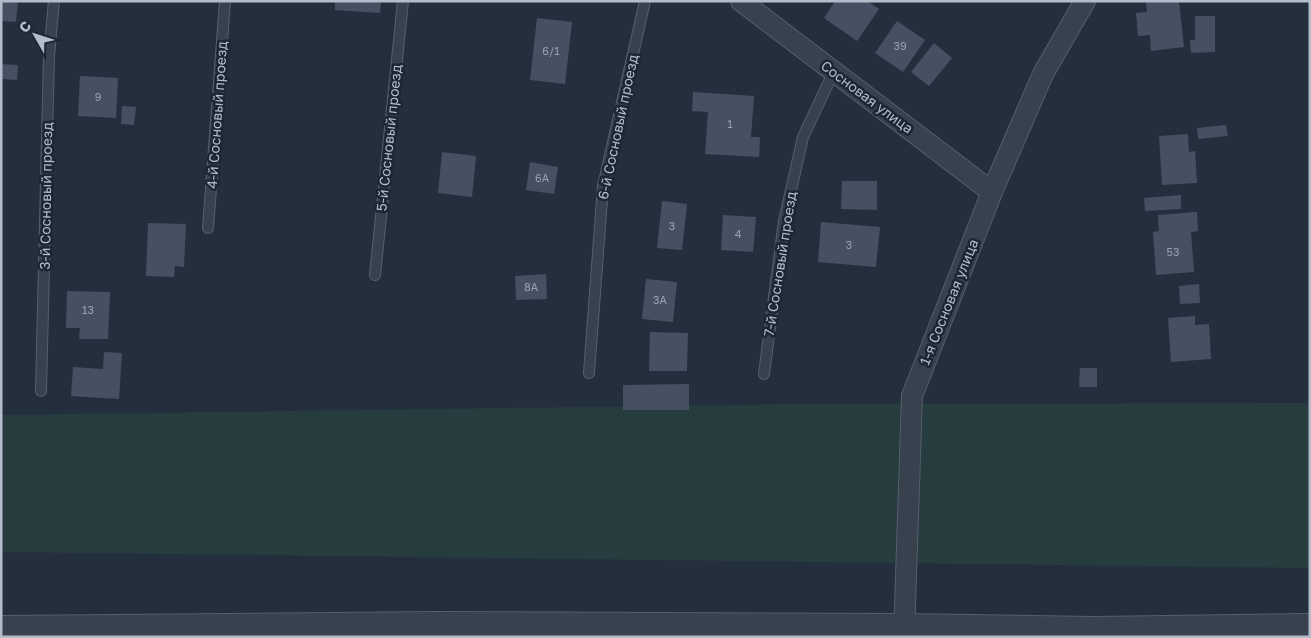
<svg xmlns="http://www.w3.org/2000/svg" width="1311" height="638" font-family="'Golos Text',sans-serif">
<rect width="100%" height="100%" fill="#242f3e"/>
<!-- green -->
<path fill="#263c3f" d="M1310,403v165l-1309,-16v-137l804,-11z"/>
<!-- building -->
<g fill="#455162">
<path d="M1,1h17l-2,21 -15,-1z"/>
<path d="M335,1h46l-1,12 -45,-3z"/>
<path d="M835,1h32l12,8 -22,32 -33,-23z"/>
<path d="M1146,1h33l5,46 -33,4 -1,-16 -12,1 -2,-23 11,-1z"/>
<path d="M1195,16h20v36l-24,1 -1,-13h5z"/>
<path d="M537,18l35,4 -7,62 -35,-4z"/>
<path d="M897,21l28,19 -22,32 -28,-19z"/>
<path d="M934,43l18,15 -23,28 -18,-14z"/>
<path d="M1,64l17,1 -1,15 -16,-1z"/>
<path d="M80,76l38,2 -2,40 -38,-2z"/>
<path d="M693,92l61,4 -3,41h9l-1,20 -54,-3 3,-42 -16,-1z"/>
<path d="M122,106l14,1 -2,18 -13,-1z"/>
<path d="M1226,125l2,11 -30,3 -1,-11z"/>
<path d="M1188,134l1,18 6,-1 2,32 -35,2 -3,-49z"/>
<path d="M442,152l34,4 -4,41 -34,-4z"/>
<path d="M530,162l28,5 -4,27 -28,-4z"/>
<path d="M842,181h35v29l-36,-1z"/>
<path d="M1181,195v14l-36,2 -1,-13z"/>
<path d="M662,201l25,3 -5,46 -25,-2z"/>
<path d="M1197,212l1,19 -7,1 3,40 -38,3 -3,-43 6,-1 -1,-16z"/>
<path d="M723,215l33,2 -3,35 -32,-2z"/>
<path d="M821,222l59,5 -4,40 -58,-5z"/>
<path d="M148,223l38,1 -2,43 -9,-1 -1,11 -28,-1z"/>
<path d="M546,274l1,25 -31,1 -1,-24z"/>
<path d="M646,279l31,3 -4,40 -31,-3z"/>
<path d="M1199,284l1,19 -20,1 -1,-18z"/>
<path d="M67,291l43,1 -2,47h-29l1,-11h-14z"/>
<path d="M1195,316v9l14,-1 2,35 -40,3 -3,-44z"/>
<path d="M650,332l38,1 -1,38h-38z"/>
<path d="M104,352l18,1 -3,46 -48,-3 2,-29 30,2z"/>
<path d="M1080,368h17v19h-18z"/>
<path d="M689,384v26h-66v-25z"/>
</g>
<g fill="none" stroke-linecap="round" stroke-linejoin="round">
<defs>
<g id="service">
<path d="M208,228l17,-227"/>
<path d="M375,275l28,-274"/>
<path d="M589,373l14,-187 42,-185"/>
<path d="M764,374l20,-153 19,-84 31,-66"/>
<path d="M41,391l8,-335 5,-55"/>
</g>
<g id="minor">
<path d="M741,1l251,191"/>
<path d="M904,637l8,-241 80,-204 51,-118 42,-73"/>
</g>
<path id="tertiary" d="M1,628l434,-4 470,2 189,3 216,-3"/>
</defs>
<!-- service casing -->
<use href="#service" stroke="#565f6c" stroke-width="12"/>
<!-- minor casing -->
<use href="#minor" stroke="#565f6c" stroke-width="22"/>
<!-- tertiary casing -->
<use href="#tertiary" stroke="#565f6c" stroke-width="26"/>
<!-- service -->
<use href="#service" stroke="#38414e" stroke-width="10"/>
<!-- minor -->
<use href="#minor" stroke="#38414e" stroke-width="20"/>
<!-- tertiary -->
<use href="#tertiary" stroke="#38414e" stroke-width="24"/>
</g>
<g text-anchor="middle" stroke-width="5" stroke-linejoin="round" paint-order="stroke">
<!-- number labels -->
<g font-size="11" fill="#98a1af">
<text x="900" y="50">39</text>
<text x="551" y="55">6/1</text>
<text x="98" y="101">9</text>
<text x="730" y="128">1</text>
<text x="542" y="182">6А</text>
<text x="672" y="230">3</text>
<text x="738" y="238">4</text>
<text x="849" y="249">3</text>
<text x="1173" y="256">53</text>
<text x="531" y="291">8А</text>
<text x="660" y="304">3А</text>
<text x="88" y="314">13</text>
</g>
<!-- street labels -->
<g font-size="14" fill="#b4bcc9" stroke="#1d2633">
<text transform="translate(867 97) rotate(37)" y="5">Сосновая улица</text>
<text transform="translate(217 115) rotate(-86)" y="5">4-й Сосновый проезд</text>
<text transform="translate(618 127) rotate(-78)" y="5">6-й Сосновый проезд</text>
<text transform="translate(389 138) rotate(-84)" y="5">5-й Сосновый проезд</text>
<text transform="translate(46 196) rotate(-89)" y="5">3-й Сосновый проезд</text>
<text transform="translate(780 264) rotate(-81)" y="5">7-й Сосновый проезд</text>
<text transform="translate(949 302) rotate(-68)" y="5">1-я Сосновая улица</text>
</g>
</g>
<!-- border -->
<rect width="1311" height="638" fill="none" stroke="#b4bcc9" stroke-width="5"/>
<!-- north arrow -->
<g transform="translate(35 35) rotate(309)" stroke="#1d2633" stroke-width="4" paint-order="stroke">
<path d="M0-4L9 19L0 12L-9 19Z" fill="#b4bcc9"/>
<text y="-8" font-size="14" font-weight="bold" text-anchor="middle" fill="#b4bcc9">С</text>
</g>
</svg>
